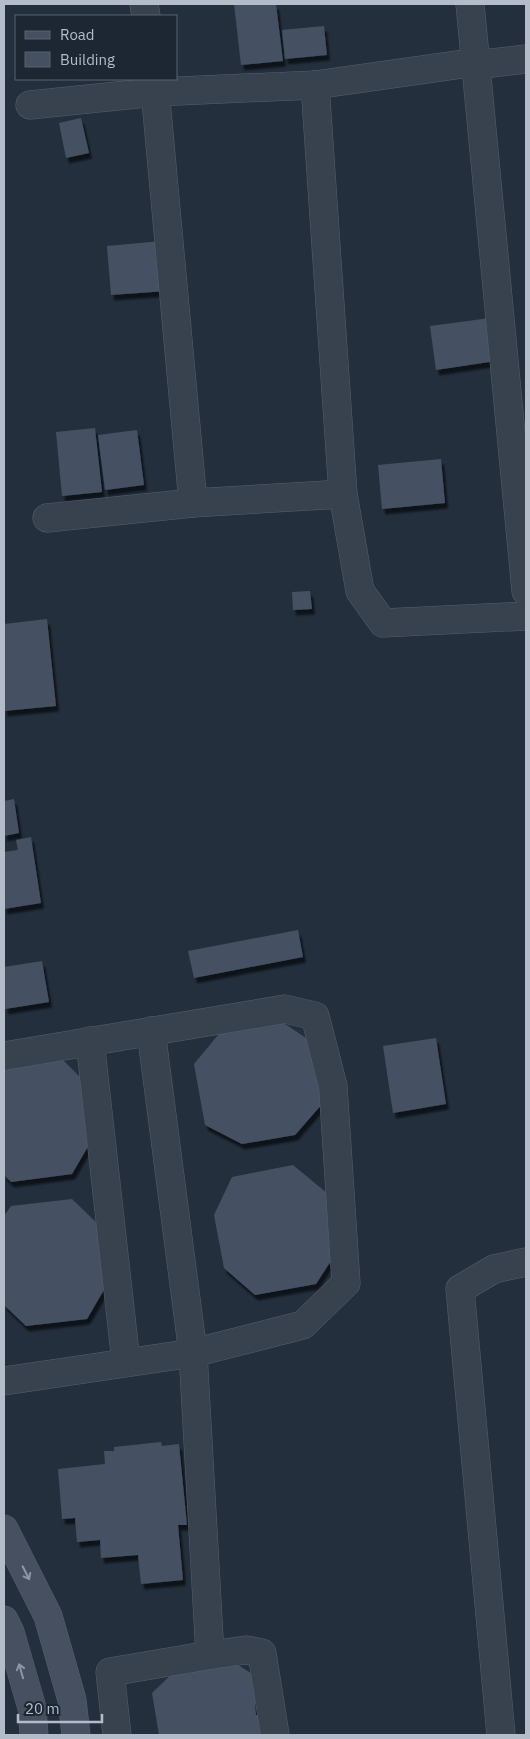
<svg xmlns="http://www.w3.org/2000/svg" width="530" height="1739" font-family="'IBM Plex Sans',sans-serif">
<defs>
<filter id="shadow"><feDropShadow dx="3" dy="5.5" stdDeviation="1" flood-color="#0009"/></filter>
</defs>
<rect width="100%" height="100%" fill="#242f3e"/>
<!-- building -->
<g fill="#455162" filter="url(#shadow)">
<path d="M234,4h42l7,57 -42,4z"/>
<path d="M324,26l3,29 -42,4 -3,-29z"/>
<path d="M81,118l8,35 -23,5 -7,-35z"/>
<path d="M162,241l5,50 -56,4 -4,-49z"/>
<path d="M490,318l6,43 -60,9 -6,-44z"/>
<path d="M95,428l7,64 -40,4 -6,-64z"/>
<path d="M137,430l7,55 -39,5 -7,-55z"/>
<path d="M441,459l4,44 -63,6 -4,-44z"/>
<path d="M310,591l2,18 -19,1 -1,-18z"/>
<path d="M47,619l9,87 -52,5v-87z"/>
<path d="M14,799l5,34 -15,3v-35z"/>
<path d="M31,837l10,66 -37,6v-57l14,-2 -2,-10z"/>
<path d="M298,930l5,27 -109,21 -6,-27z"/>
<path d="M42,961l7,41 -44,7 -1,-42z"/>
<path d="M276,1018l36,24 11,61 -28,32 -53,9 -37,-19 -11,-61 29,-35z"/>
<path d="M436,1038l10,66 -53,9 -10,-67z"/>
<path d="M57,1054l30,30 6,54 -21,36 -61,8 -7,-7v-114z"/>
<path d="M293,1165l35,29 12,53 -24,37 -61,11 -31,-27 -10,-53 18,-38z"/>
<path d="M72,1199l30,29 6,55 -21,36 -61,7 -22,-21v-89l7,-10z"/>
<path d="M161,1442l1,4 17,-2 8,81h-9l5,55 -42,4 -3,-29 -37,3 -1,-18 -23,2 -2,-24 -13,1 -4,-50 47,-5 -1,-13h10v-4z"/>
<path d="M235,1663l25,16 3,24 -8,1 1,11 8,-1 3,21h-108l-7,-42 24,-23z"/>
</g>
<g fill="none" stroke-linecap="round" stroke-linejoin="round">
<defs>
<g id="street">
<path d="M144,4l2,12"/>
<path d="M470,4l56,587"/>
<path d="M154,79l39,424"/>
<path d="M315,85l28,409"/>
<path d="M30,105l126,-13 159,-7 155,-22 5,2 51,-6"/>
<path d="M47,518l146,-15 150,-9 17,97 23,32 143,-7"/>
<path d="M90,1041l36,321"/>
<path d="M4,1056l281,-47 30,7 18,70 13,197 -43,42 -110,28 -189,28"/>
<path d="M210,1655l36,-5 16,3 13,82"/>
<path d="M117,1735l-7,-63 100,-17 -17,-302 -42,-322"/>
<path d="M501,1735l-41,-446 34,-20 32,-7"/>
</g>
<g id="secondary">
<path d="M4,1529l44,87 24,84 4,35"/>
<path d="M4,1620l6,12 22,76 2,27"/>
</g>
</defs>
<!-- street casing -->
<use href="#street" stroke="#565f6c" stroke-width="29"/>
<!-- secondary casing -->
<use href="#secondary" stroke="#565f6c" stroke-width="29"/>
<!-- street -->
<use href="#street" stroke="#38414e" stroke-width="28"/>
<!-- secondary -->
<use href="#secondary" stroke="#465061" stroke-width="28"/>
</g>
<!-- one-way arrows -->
<defs><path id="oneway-shaft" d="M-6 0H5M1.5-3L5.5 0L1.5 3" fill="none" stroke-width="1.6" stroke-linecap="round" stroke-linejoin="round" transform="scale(1.25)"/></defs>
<g stroke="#8e96a5">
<use href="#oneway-shaft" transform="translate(26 1573) rotate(63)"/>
<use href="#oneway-shaft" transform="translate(21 1671) rotate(-106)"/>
</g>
<!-- border -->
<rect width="530" height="1739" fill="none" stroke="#b4bcc9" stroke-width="10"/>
<!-- legend -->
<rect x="15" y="15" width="162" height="65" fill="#1d2633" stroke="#59626f"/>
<rect x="25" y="31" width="25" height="8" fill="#465061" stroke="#59626f"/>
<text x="60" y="40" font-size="15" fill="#b4bcc9">Road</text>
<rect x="25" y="52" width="25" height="15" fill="#455162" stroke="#59626f"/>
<text x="60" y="65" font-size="15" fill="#b4bcc9">Building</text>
<!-- scale -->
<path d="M18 1714v8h84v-8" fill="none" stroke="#b4bcc9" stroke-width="2.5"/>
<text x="25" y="1714" font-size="15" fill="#b4bcc9" stroke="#1d2633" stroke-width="4" paint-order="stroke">20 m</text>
</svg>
